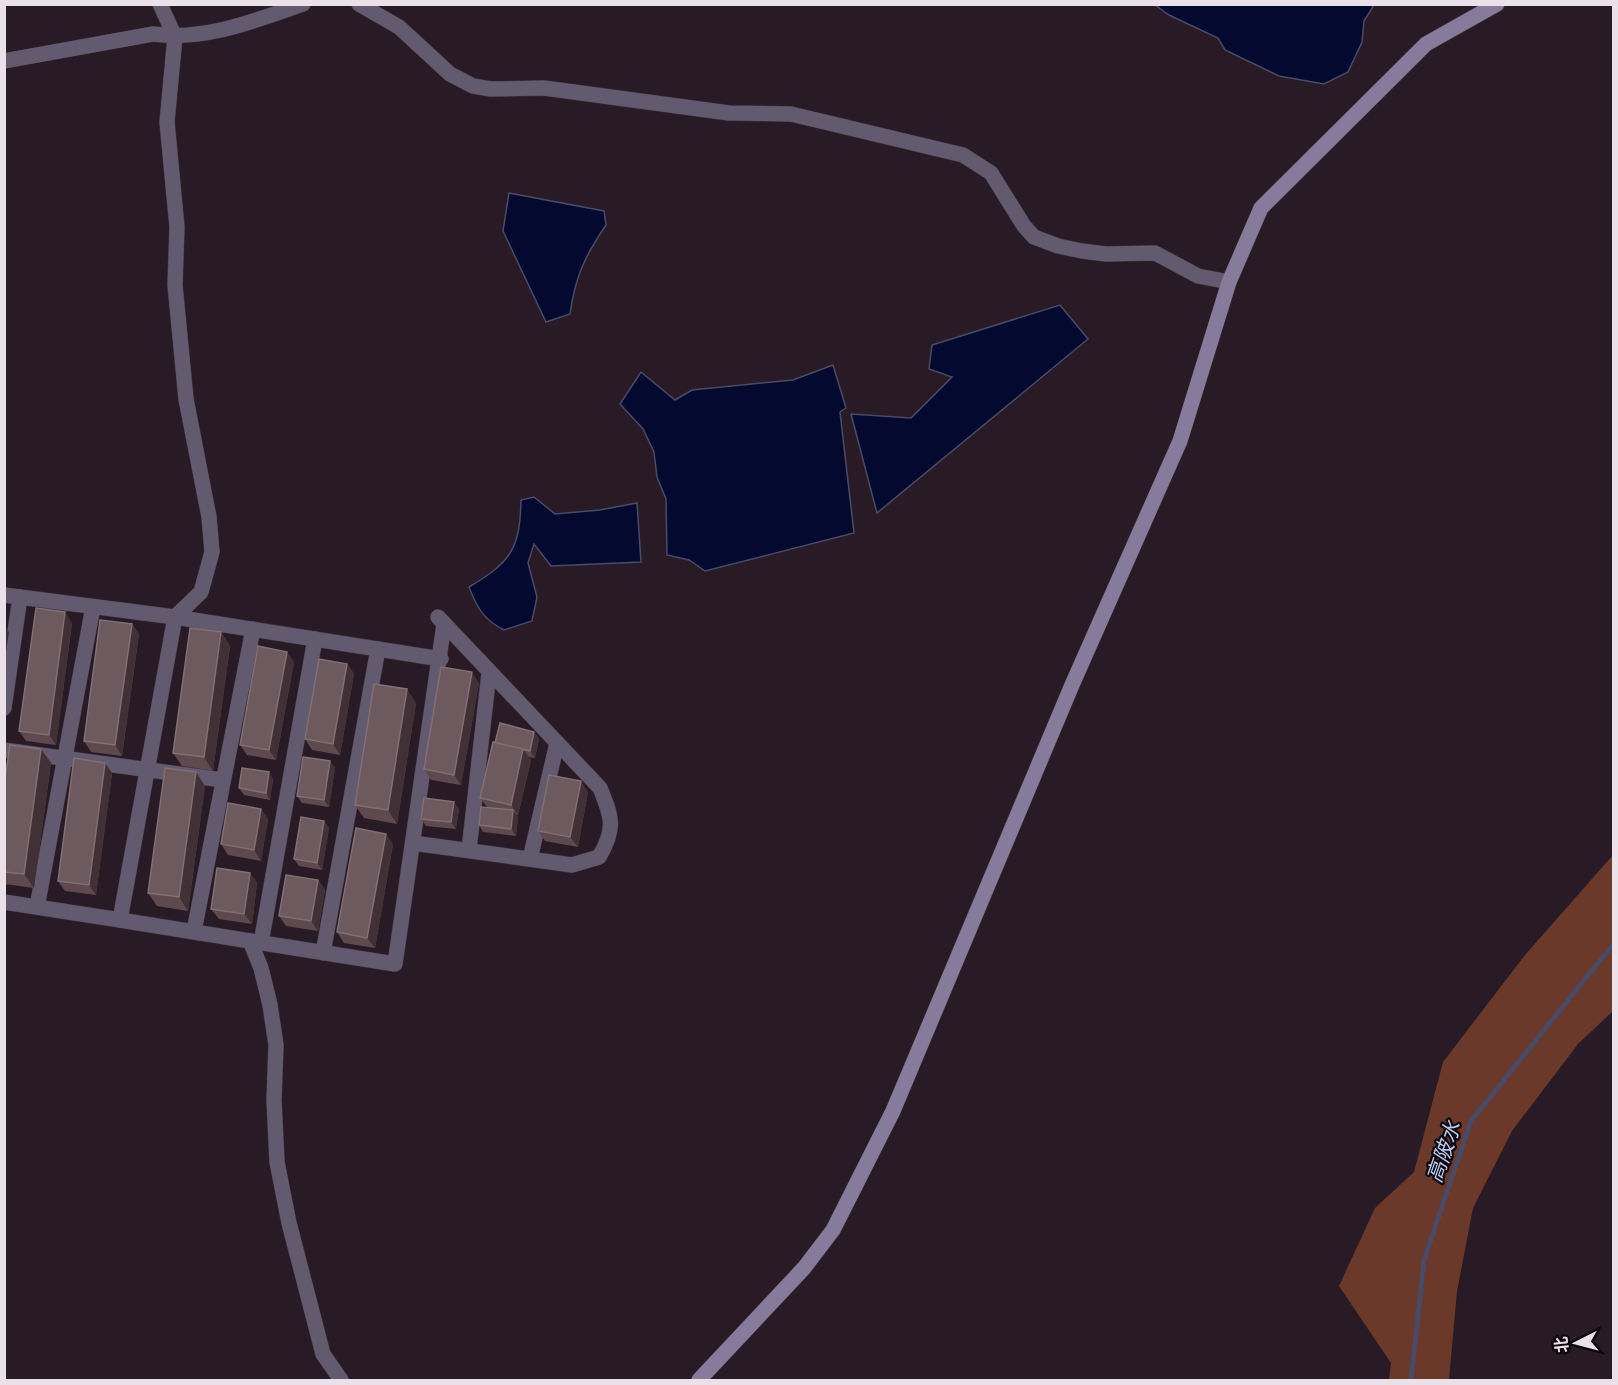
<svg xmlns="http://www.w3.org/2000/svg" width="1618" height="1385" font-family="'Noto Sans','Noto Sans SC',sans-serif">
<rect width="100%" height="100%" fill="#291b26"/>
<!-- forest -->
<path fill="#6a3929" d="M1613,855v156l-35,33 -66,87 -39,77 -16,83 -8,89h-60l2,-17 -52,-77 36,-78 39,-36 29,-110 82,-107z"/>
<!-- water -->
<g fill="#040a2f" stroke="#494a66" stroke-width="1.5">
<path d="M1155,5h219l-10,16 -2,21 -14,30 -24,12 -45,-8 -54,-26 -7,-12 -49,-23z"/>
<path d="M509,193l95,18 2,14c-21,31 -31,52 -36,89l-24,8 -43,-91z"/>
<path d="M1060,305l28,34 -211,174 -26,-99 60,4 41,-41 -23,-8 3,-24z"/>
<path d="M833,365l13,43 -6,4 14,121 -149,38 -16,-11 -22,-5 -1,-56 -9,-22 -3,-25 -11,-23 -23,-25 21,-32 34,28 17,-10 101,-10z"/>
<path d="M534,497l21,17 45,-4 37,-7 4,59 -90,4 -17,-22 -6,19 9,34 -5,24 -28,9c-20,-10 -27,-22 -35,-43 42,-25 51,-38 52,-87z"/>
</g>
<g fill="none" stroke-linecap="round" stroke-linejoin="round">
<!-- stream -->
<path stroke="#494a66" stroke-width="5" d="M1411,1380l13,-120 47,-139 143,-178"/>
<defs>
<g id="street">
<path d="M160,4l15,33 -8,85 10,105 -2,58 11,114 23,118 3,35 -11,40 -26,25 -55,303 130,21 11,27 9,37 6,40 -2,55 3,62 12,61 34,131 18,26"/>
<path d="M359,4l40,23 51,47 23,12 18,3 53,-1 185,25 62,1 172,41 28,18 33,53 10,11 24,9 24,5 24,3 49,-1 43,23 31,6"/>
<path d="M4,61l149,-27c52,7 101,-13 150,-30"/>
<path d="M4,595l171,22 266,42"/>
<path d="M4,708l16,-111"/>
<path d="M4,750l219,30"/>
<path d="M413,843l159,22 27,-8c17,-28 13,-40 1,-69l-162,-171"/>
<path d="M469,850l20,-177"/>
<path d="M530,859l27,-116"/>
<path d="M4,902l116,18"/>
<path d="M37,907l56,-300"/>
<path d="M194,931l59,-302"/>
<path d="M250,941l145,23 49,-340"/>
<path d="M261,943l54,-304"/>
<path d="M323,953l55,-304"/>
</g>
<path id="secondary" d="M699,1380l105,-112 29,-38 60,-119 179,-426 108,-244 49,-159 32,-74 165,-164 71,-40"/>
</defs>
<!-- street casing -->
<use href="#street" stroke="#443741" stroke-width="16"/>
<!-- secondary casing -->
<use href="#secondary" stroke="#443741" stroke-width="16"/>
<!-- street -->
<use href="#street" stroke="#625b6f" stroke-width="15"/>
<!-- secondary -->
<use href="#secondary" stroke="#877b9c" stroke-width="15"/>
</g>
<!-- wall -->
<g fill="#5d494e">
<path d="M72,623l-16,122 -30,-4 -7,-10z"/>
<path d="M132,624l7,10 -17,122 -31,-4 -7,-11z"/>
<path d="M221,632l9,14 -17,125 -31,-5 -9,-13z"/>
<path d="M294,662l-18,98 -29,-5 -7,-10z"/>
<path d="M347,664l7,10 -14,81 -28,-5 -7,-11z"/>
<path d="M479,683l-18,102 -30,-5 -7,-11z"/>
<path d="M416,703l-19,121 -33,-6 -9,-13z"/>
<path d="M534,732l5,7 -4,19 -7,-1 3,3 -13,55h-2l2,2 -2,19 -33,-4 -4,-7 8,-18 -7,-9 15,-55z"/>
<path d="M41,749l10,14 -17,125 -30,-4v-99z"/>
<path d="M330,761l5,7 -6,39 -27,-4 -5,-7z"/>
<path d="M105,763l7,10 -16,122 -31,-4 -7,-10z"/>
<path d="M196,772l9,14 -17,125 -31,-5 -9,-13z"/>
<path d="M273,779l-3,21 -26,-5 -5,-7z"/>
<path d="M588,792l-10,55 -33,-6 -7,-10z"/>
<path d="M261,809l7,10 -7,42 -33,-6 -7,-11z"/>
<path d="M459,809l-3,20 -30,-3 -5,-7z"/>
<path d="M324,821l5,7 -7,42 -23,-4 -5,-7z"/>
<path d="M393,844l-18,104 -31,-5 -7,-11z"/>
<path d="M250,873l7,10 -5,41 -33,-5 -8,-10z"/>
<path d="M318,880l7,10 -7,41 -32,-5 -7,-10z"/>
</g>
<!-- shaded-wall -->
<g fill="#423037">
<path d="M65,612l7,11 -16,122 -7,-10z"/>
<path d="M132,624l7,10 -17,122 -7,-11z"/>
<path d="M4,626l5,6 -5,33z"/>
<path d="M221,632l9,14 -17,125 -9,-14z"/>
<path d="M287,652l7,10 -18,98 -7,-10z"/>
<path d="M347,664l7,10 -14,81 -7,-11z"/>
<path d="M472,672l7,11 -18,102 -7,-10z"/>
<path d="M407,689l9,14 -19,121 -9,-14z"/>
<path d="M534,732l5,7 -4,19 -5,-7z"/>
<path d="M41,749l10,14 -17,125 -10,-14z"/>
<path d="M523,749l8,11 -13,55 -7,-10z"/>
<path d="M330,761l5,7 -6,39 -5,-7z"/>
<path d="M105,763l7,10 -16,122 -7,-10z"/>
<path d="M196,772l9,14 -17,125 -9,-14z"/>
<path d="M269,772l4,7 -3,21 -4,-7z"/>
<path d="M581,781l7,11 -10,55 -8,-10z"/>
<path d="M454,802l5,7 -3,20 -5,-7z"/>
<path d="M261,809l7,10 -7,42 -7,-11z"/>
<path d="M513,810l5,7 -2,19 -5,-7z"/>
<path d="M324,821l5,7 -7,42 -5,-7z"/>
<path d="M386,834l7,10 -18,104 -8,-10z"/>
<path d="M250,873l7,10 -5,41 -8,-10z"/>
<path d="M318,880l7,10 -7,41 -7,-10z"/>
</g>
<!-- building -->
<g fill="#6c5a5e" stroke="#806f74" stroke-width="1.5">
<path d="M36,608l29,4 -16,123 -30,-4z"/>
<path d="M100,620l32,4 -17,121 -31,-4z"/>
<path d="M190,628l31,4 -17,125 -31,-4z"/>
<path d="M258,646l29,6 -18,98 -29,-5z"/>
<path d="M319,659l28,5 -14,80 -28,-5z"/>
<path d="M441,667l31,5 -18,103 -30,-6z"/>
<path d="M374,684l33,5 -19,121 -33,-5z"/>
<path d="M500,723l34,9 -4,19 -35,-8z"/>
<path d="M493,742l30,7 -12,56 -31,-7z"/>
<path d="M10,745l31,4 -17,125 -20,-2v-87z"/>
<path d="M303,757l27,4 -6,39 -27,-4z"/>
<path d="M74,758l31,5 -16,122 -31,-4z"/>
<path d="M165,768l31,4 -17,125 -31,-4z"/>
<path d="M242,768l27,4 -3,21 -27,-5z"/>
<path d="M549,775l32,6 -11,56 -32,-6z"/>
<path d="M424,798l30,4 -3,20 -30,-3z"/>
<path d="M228,803l33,6 -7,41 -33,-6z"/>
<path d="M481,807l32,3 -2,19 -32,-4z"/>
<path d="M301,817l23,4 -7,42 -23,-4z"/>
<path d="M356,828l30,6 -19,104 -30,-6z"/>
<path d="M217,868l33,5 -6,41 -33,-5z"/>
<path d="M286,875l32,5 -7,41 -32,-5z"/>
</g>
<g text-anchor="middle" stroke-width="4.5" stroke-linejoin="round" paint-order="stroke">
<!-- water labels -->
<g font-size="21" font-style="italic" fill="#b9caf4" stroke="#0e080c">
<text transform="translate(1444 1152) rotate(-71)" y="7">高陂水</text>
</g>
</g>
<!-- border -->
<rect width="1618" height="1385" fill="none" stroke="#ebe1e8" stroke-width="12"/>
<!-- north arrow -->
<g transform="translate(1576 1343) rotate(264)" stroke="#0e080c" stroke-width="4.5" paint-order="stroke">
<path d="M0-4.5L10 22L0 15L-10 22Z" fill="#ebe1e8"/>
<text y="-9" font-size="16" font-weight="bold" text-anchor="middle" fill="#ebe1e8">北</text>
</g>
</svg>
